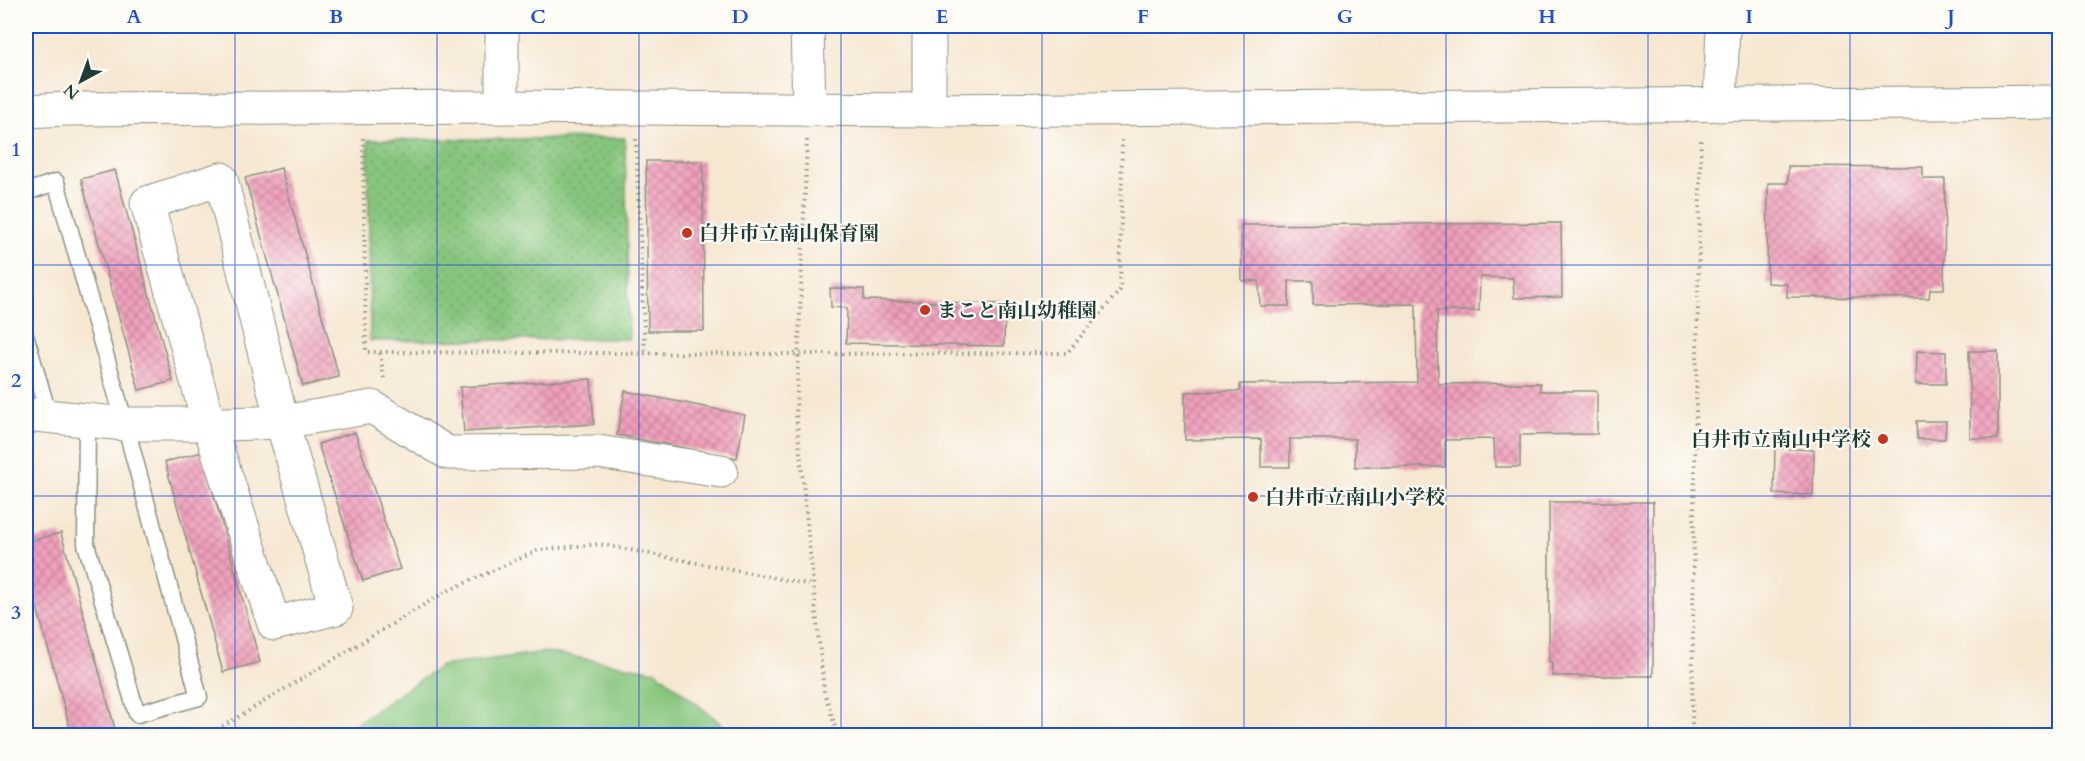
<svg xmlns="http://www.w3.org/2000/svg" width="2085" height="761" font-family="Cardo,'Noto Serif JP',serif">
<defs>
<pattern id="park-dots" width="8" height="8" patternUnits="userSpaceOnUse" patternTransform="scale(1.5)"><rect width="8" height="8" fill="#87c67e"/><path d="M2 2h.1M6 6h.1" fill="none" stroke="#6ea268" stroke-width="1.8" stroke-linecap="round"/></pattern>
<pattern id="building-cross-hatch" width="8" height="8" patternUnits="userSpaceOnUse" patternTransform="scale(1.5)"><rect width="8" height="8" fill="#f1a0bc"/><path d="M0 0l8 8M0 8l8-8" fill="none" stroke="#c3849a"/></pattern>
</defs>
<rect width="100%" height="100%" fill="#fdfcf7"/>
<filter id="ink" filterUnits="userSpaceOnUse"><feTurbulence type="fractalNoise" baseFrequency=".0167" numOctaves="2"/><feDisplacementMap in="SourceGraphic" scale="12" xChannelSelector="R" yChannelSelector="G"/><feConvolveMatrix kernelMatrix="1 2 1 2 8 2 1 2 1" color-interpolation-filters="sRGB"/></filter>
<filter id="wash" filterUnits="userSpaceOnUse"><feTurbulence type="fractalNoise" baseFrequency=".008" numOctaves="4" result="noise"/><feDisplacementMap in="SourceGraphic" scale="24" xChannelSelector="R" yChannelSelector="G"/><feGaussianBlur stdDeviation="1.35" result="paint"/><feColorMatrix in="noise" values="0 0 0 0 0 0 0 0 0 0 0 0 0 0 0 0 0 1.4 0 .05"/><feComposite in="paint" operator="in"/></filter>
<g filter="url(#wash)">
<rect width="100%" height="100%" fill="#f6e7d1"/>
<!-- park -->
<path fill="url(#park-dots)" stroke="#538259" stroke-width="1.5" d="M625,138l4,201 -259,2 -2,-201z"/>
<!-- pitch -->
<path fill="#87c67e" stroke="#538259" stroke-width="1.5" d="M545,652l111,19 79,64h-393l7,-7 92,-62z"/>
<g id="blocks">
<!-- building -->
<g fill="url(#building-cross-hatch)">
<path d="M646,161h57l1,170h-56z"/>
<path d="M1788,166l135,1v12h22l-1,110h-14l-1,9 -142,-1v-13l-20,-1 1,-100h20z"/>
<path d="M281,168l58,209 -36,9 -58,-208z"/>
<path d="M115,170l58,211 -34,9 -58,-211z"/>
<path d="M1561,223l1,74 -48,1 -1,-20 -33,-1 -1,34h-42l1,73 102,-1v8h57v43l-77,1v32h-25l-1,-28 -49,1v27h-90v-28h-65v28h-29v-28l-76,1v-48l55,-1v-7l177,-2 -1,-78 -103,1v-24h-24v25h-29l-1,-25h-17l-1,-56z"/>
<path d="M830,288l34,1v11l141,4 -1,42 -158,-3 1,-35 -16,-1z"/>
<path d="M1917,351l29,1v32h-30z"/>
<path d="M1969,351h29v88l-28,-1z"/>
<path d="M591,379l3,45 -130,8 -4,-45z"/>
<path d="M625,391l120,24 -8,43 -120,-23z"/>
<path d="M1916,421h30l-1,18h-28z"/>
<path d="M355,432l45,137 -37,12 -45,-137z"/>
<path d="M1775,448l39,2 -1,45 -39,-1z"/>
<path d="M202,452l58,210 -37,10 -58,-210z"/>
<path d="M1549,502h104v174h-101v-14h-3z"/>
<path d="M61,533l56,203h-45l-46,-169v-25z"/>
</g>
</g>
</g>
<g filter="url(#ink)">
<use href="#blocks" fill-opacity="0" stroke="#8a9282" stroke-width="1.5"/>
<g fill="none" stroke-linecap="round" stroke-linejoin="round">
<defs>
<g id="lane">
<path d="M26,192l30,-10 69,242 74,273 -62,17 -51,-170 1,-124"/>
<path d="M26,338l23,79"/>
</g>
<g id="street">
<path d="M807,26l2,84"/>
<path d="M929,26v84"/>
<path d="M1720,105l3,-79"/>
<path d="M502,107v-81"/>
<path d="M221,179l61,243 54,186 -62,16 -65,-200 -62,-221z"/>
<path d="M26,418l10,-3 89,9h103l54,-2 90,-15 76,46 150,-1 123,19"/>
</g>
<path id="secondary" d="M26,111l41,-2 435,-2 427,3 1131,-8"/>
</defs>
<!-- lane casing -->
<use href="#lane" stroke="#8a9282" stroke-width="19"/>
<!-- street casing -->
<use href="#street" stroke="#8a9282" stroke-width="35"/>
<!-- secondary casing -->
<use href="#secondary" stroke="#8a9282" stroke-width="35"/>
<!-- path -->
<g stroke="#8a9282" stroke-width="4" stroke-dasharray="1.5 4.5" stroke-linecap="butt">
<path d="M363,138l3,214 433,2 268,-1 53,-63 2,-150"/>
<path d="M636,139l9,215"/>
<path d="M807,140l-11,273 28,278 14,45"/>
<path d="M380,353l4,26"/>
<path d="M207,736l238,-144 94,-42 60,-6 213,41"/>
<path d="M1692,736l2,-220 7,-380"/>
</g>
<!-- lane -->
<use href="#lane" stroke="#fff" stroke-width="16"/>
<!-- street -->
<use href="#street" stroke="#fff" stroke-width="33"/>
<!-- secondary -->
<use href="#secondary" stroke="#fff" stroke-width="33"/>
</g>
</g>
<!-- grid -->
<path fill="none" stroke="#1d4ed8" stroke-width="1.5" stroke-opacity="0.55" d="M235,26v710M437,26v710M639,26v710M841,26v710M1042,26v710M1244,26v710M1446,26v710M1648,26v710M1850,26v710M26,265h2034M26,496h2034"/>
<!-- markers -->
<g fill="#c8321e" stroke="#fdfcf7" stroke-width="2">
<circle cx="687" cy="233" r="6"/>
<circle cx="925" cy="310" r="6"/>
<circle cx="1883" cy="439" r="6"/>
<circle cx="1253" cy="497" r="6"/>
</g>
<g text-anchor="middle" stroke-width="4.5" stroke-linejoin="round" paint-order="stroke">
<!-- poi labels -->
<g font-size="20" font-weight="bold" fill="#1f3d34" stroke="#fdfcf7" text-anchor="start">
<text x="699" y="240">白井市立南山保育園</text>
<text x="937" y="317">まこと南山幼稚園</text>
<text x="1871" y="446" text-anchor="end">白井市立南山中学校</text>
<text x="1265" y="504">白井市立南山小学校</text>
</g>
</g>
<!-- margin -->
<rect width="2085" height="761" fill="none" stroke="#fdfcf7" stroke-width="66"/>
<!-- north arrow -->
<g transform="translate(81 81) rotate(221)" stroke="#fdfcf7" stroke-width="4.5" paint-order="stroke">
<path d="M0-4.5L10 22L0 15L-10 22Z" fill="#1f3d34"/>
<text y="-9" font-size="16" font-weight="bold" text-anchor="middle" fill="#1f3d34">N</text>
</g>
<rect x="33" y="33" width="2019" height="695" fill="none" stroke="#1d4ed8" stroke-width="2"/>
<g font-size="20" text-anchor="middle" font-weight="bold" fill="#1d4ed8">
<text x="134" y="23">A</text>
<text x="336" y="23">B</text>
<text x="538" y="23">C</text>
<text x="740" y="23">D</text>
<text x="942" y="23">E</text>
<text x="1143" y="23">F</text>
<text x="1345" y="23">G</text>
<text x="1547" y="23">H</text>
<text x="1749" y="23">I</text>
<text x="1951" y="23">J</text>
<text x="16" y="156">1</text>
<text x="16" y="387">2</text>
<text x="16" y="619">3</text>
</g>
</svg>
